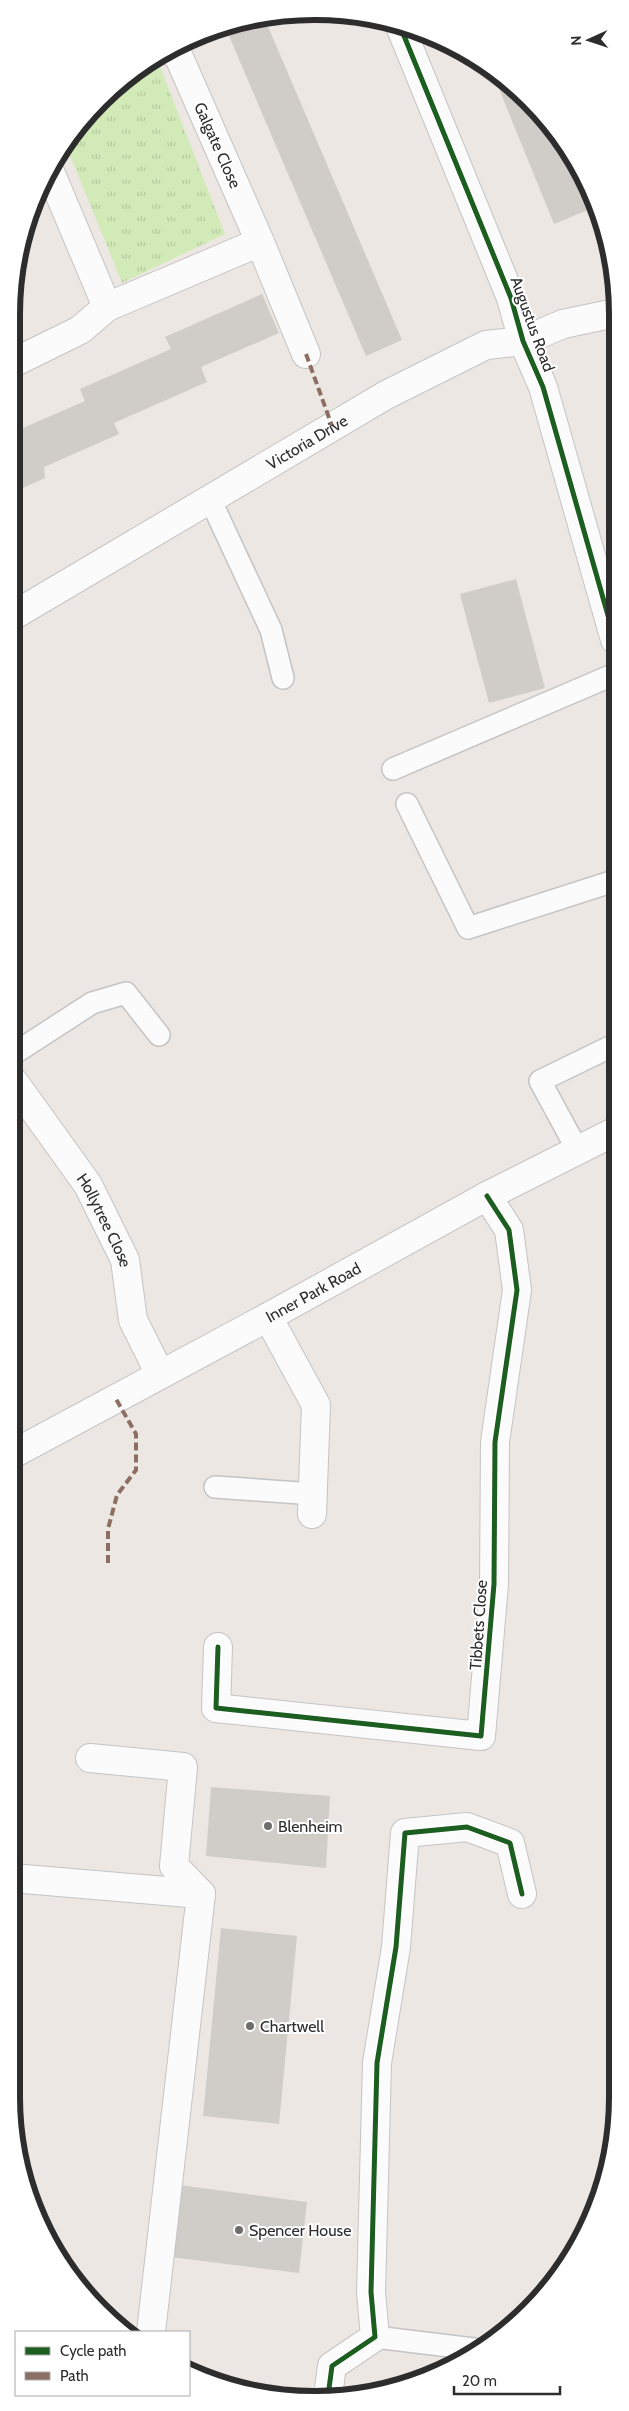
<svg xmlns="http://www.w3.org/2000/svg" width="629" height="2411" font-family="Cabin,sans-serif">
<defs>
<pattern id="grass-tufts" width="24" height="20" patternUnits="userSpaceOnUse" patternTransform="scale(1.25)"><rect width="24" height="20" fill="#d2eab8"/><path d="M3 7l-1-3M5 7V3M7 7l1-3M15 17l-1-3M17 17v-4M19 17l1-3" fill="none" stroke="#b5c99e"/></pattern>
</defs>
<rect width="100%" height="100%" fill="#ece7e2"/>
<!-- grass -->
<path fill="url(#grass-tufts)" d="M159,64l66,170 -103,49 -57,-140 64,-64z"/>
<!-- building -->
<g fill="#d0cdc9">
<path d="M255,17h9l138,323 -36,16 -140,-327z"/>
<path d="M493,74l36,26 58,81 8,26 -41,17z"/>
<path d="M262,294l17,39 -78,34 6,15 -93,41 5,11 -75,33 1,11 -29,13v-60l69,-30 -5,-12 91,-40 -6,-12z"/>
<path d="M516,579l29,109 -56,15 -29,-109z"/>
<path d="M211,1787l119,9 -4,72 -120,-12z"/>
<path d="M221,1928l76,8 -18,188 -76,-8z"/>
<path d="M179,2185l128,17 -8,71 -128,-16z"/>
</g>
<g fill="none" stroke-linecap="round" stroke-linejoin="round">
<defs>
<g id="service">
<path d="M210,499l61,131 12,48"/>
<path d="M393,769l222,-95"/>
<path d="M407,804l61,124 146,-47"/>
<path d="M15,1053l77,-50 34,-10 33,42"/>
<path d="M578,1151l-38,-70 74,-36"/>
<path d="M215,1487l99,7"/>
<path d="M375,2337l99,12"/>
</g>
<g id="minor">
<path d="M260,242l46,112"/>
<path d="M107,307l153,-65 -82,-187 -6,-3"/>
<path d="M17,361l63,-31 27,-23 -56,-133"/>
<path id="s1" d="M16,614l370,-219 100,-50 37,-4"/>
<path id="s2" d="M14,1082l74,103 37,75 8,60 27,54"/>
<path d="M268,1317l48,88 -4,109"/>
<path d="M218,1647l-2,61 265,28 13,-152 1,-142 22,-152 -8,-60 -22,-34"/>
<path d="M90,1758l93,9 -9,99 27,28"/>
<path d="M12,1878l189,16 -50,438"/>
<path d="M328,2396l4,-30 43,-29 -4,-45 6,-229 19,-116 9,-114 62,-6 43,16 12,51"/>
</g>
<g id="tertiary">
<path d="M400,26l111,272 12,43 20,46 72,253"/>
<path d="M523,341l40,-17 52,-11"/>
<path id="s3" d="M13,1454l255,-137 219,-121 127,-64"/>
</g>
</defs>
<!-- service casing -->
<use href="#service" stroke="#c5c4c4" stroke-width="24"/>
<!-- minor casing -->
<use href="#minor" stroke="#c5c4c4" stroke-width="30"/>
<!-- tertiary casing -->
<use href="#tertiary" stroke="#c5c4c4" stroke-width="30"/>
<!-- service -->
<use href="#service" stroke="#fcfbfb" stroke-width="21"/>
<!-- minor -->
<use href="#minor" stroke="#fcfbfb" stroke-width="28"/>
<!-- tertiary -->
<use href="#tertiary" stroke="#fcfbfb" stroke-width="28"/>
<!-- quiet -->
<g stroke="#8d6e63" stroke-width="4" stroke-dasharray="8 4" stroke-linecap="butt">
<path d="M306,354l26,72"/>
<path d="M108,1563v-34l9,-34 19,-25v-36l-20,-35"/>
</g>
<defs>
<g id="cycleway">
<path d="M400,26l111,272 12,43 20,46 72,253"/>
<path d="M218,1647l-2,61 265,28 13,-152 1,-142 22,-152 -8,-60 -22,-34"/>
<path d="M328,2396l4,-30 43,-29 -4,-45 6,-229 19,-116 9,-114 62,-6 43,16 12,51"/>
</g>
</defs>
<!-- cycleway casing -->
<use href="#cycleway" stroke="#fff" stroke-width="8"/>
<!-- cycleway -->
<use href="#cycleway" stroke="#1b5e20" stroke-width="5"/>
</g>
<!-- markers -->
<g fill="#706e6c" stroke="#fff" stroke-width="2">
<circle cx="268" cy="1826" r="5"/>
<circle cx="250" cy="2026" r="5"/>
<circle cx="239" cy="2230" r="5"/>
</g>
<g text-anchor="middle" stroke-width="4" stroke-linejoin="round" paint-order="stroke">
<!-- street labels -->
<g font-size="16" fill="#2d2d2d" stroke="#fff">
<text transform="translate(218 145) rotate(66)" y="6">Galgate Close</text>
<text transform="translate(533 324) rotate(70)" y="6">Augustus Road</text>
<text dy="6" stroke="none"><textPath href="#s1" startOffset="338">Victoria Drive</textPath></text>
<text dy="6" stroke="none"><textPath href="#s2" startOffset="166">Hollytree Close</textPath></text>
<text dy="6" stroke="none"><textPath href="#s3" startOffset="341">Inner Park Road</textPath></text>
<text transform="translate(478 1625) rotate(-86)" y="6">Tibbets Close</text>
</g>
<!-- poi labels -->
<g font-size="16" fill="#2d2d2d" stroke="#fff" text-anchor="start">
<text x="278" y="1832">Blenheim</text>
<text x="260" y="2032">Chartwell</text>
<text x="249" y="2236">Spencer House</text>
</g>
</g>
<!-- crop -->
<path d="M0 0H629V2411H0ZM314 20H315A294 294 0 0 1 609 314V2097A294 294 0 0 1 315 2391H314A294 294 0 0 1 20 2097V314A294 294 0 0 1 314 20Z" fill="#fff" fill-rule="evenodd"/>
<path fill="none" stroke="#2d2d2d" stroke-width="6" d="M314 20H315A294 294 0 0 1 609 314V2097A294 294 0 0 1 315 2391H314A294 294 0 0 1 20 2097V314A294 294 0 0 1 314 20Z"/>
<!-- legend -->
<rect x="15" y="2331" width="175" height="65" fill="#ffffff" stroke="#ababab"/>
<rect x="25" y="2347" width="25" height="8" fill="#1b5e20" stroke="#ababab"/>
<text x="60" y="2356" font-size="15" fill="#2d2d2d">Cycle path</text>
<rect x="25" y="2372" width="25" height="8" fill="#8d6e63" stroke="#ababab"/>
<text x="60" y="2381" font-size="15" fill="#2d2d2d">Path</text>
<!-- north arrow -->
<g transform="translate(589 40) rotate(267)" stroke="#ffffff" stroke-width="4" paint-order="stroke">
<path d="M0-4L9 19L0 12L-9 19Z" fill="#2d2d2d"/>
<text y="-8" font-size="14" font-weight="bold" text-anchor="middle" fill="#2d2d2d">N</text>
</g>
<!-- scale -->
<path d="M454 2386v8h106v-8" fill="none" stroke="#2d2d2d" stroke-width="2.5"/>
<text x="462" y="2386" font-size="15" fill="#2d2d2d" stroke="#ffffff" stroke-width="4" paint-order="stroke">20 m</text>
</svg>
